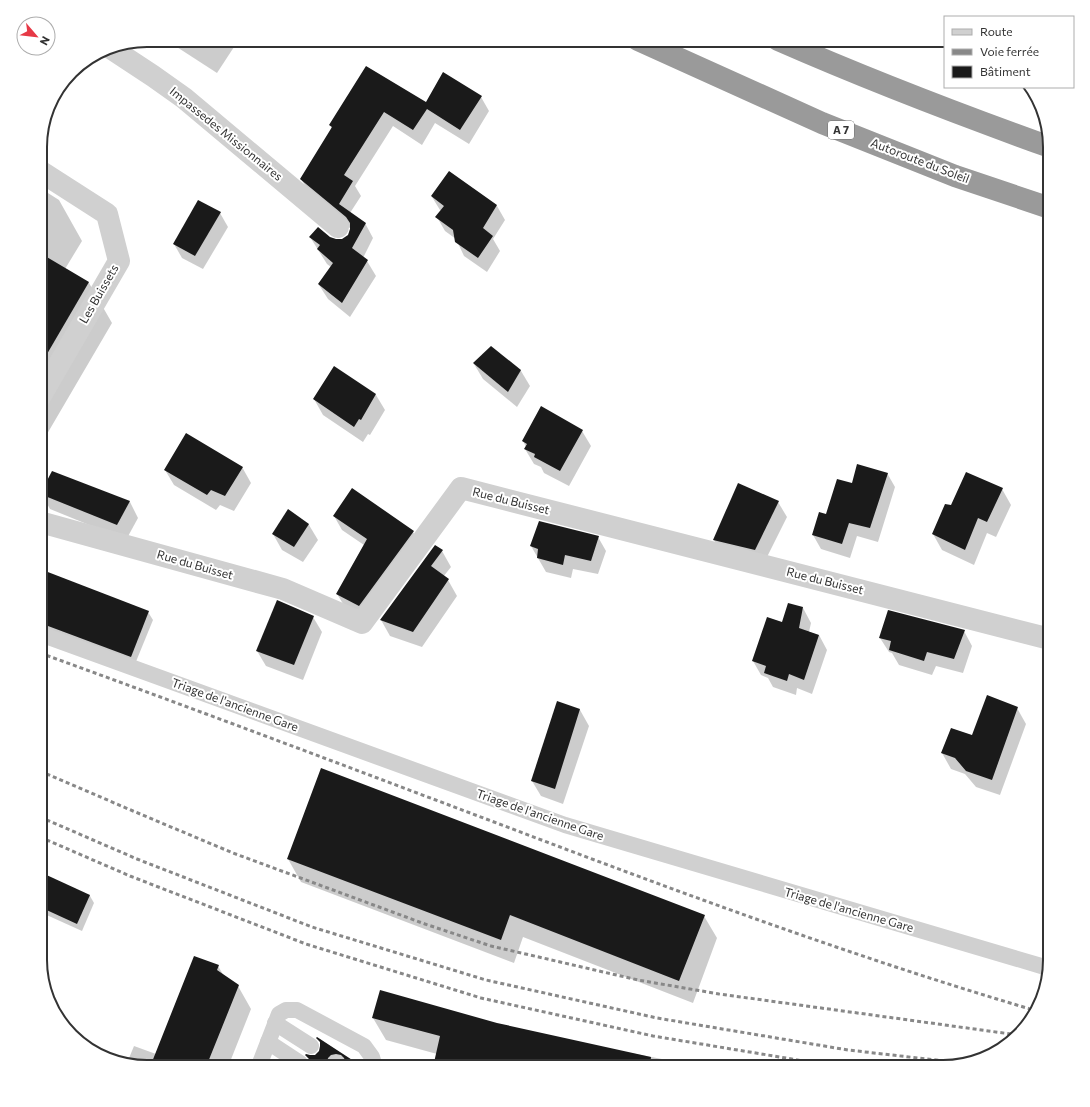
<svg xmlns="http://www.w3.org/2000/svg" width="1090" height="1107" font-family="Commissioner,sans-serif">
<rect width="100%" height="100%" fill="#fff"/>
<!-- shadow -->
<g fill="#0003">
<path d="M166,40h64l4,7 -17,26z"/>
<path d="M367,67l59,36 55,-6 8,14 -20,33 -34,-21 -13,22 -29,-19 -38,60 6,10 -11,17 15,10 8,15 -10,20 4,3 9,15 -26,41 -22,-18 -9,-14 12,-18 -4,-3 -17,-27 20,1 6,2h6l7,-5 2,-6 -41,-35 -9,-15 31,-50 -2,-4z"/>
<path d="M450,172l47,34 8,14 -12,19 7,12 -13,21 -23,-16 -8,-17 -11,-8 -8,-14 5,-7h-2l-8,-13z"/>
<path d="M40,188l19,12 23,41 -17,28 24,14 23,40 -72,123z"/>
<path d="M220,213l8,14 -25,42 -21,-11 -8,-14z"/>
<path d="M491,347l30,24 9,15 -13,21 -34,-28 -9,-15z"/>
<path d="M376,395l9,15 -15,25 -2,-1 -5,8 -40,-27 -9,-16z"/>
<path d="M582,431l9,15 -22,40 -25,-13 -3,-6 -7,-3 -9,-15 1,-2 -3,-6z"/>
<path d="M242,467l9,16 -17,28 -14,-6 -4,5 -42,-25 -9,-15z"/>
<path d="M887,473l8,14 -17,55 -21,-6 -7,22 -29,-9 -8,-14 40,-51z"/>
<path d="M78,482l52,20 8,16 -12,22 -76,-31 -9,-16z"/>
<path d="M1002,489l9,16 -15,32 -9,-4 -13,32 -32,-15 -9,-16 18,-27z"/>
<path d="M778,502l9,15 -24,48 -40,-10 -9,-15z"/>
<path d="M289,510l20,15 9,15 -15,22 -21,-12 -9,-16z"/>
<path d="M334,516l79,16 8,13 -54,74 -22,-12 -8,-13 27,-49 -22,-15z"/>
<path d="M540,522l58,15 8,14 -8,23 -25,-5 -2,9 -25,-6 -15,-26z"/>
<path d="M435,546l7,5 9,16 -8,10 5,3 9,16 -35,51 -32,-11 -9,-16z"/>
<path d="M40,570l108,42 5,8 -18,44 -95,-36z"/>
<path d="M803,608l8,15 -2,9 10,3 8,15 -15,44 -15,-6 -1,7 -23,-8 -5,-9 -7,-3 -8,-14 29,-38z"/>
<path d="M313,617l9,15 -19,48 -37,-14 -9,-15z"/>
<path d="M964,631l8,15 -9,27 -27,-7 -4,9 -33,-10 -7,-12 -3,-1 -9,-14z"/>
<path d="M557,703l23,7 9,16 -26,78 -22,-8 -9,-15z"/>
<path d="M1017,708l9,16 -26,71 -24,-8 -11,-13 -14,-5 -9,-16 9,-24 21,7z"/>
<path d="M288,859l416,57 13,22 -24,65 -170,-66 -9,26 -213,-81z"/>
<path d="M40,873l50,23 4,7 -12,28 -42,-19z"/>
<path d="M218,966l6,10 14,10 13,23 -23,58h-81l-20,-4 7,-17 22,8z"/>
<path d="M373,1018l258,35 72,14h-269l3,-13 -51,-14z"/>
<path d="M318,1038l24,16 4,8 -4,-1 -11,6h-22l1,-6 -3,-6 8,1 5,-4 1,-8z"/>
</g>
<!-- building -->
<g fill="#1a1a1a">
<path d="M366,66l60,36 17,-30 39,24 -22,34 -33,-21 -14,21 -29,-18 -40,63 9,6 -14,23 27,19 -14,25 16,12 -26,43 -24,-19 15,-21 -16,-14 3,-4 -11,-8 9,-10 12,10 6,2h6l6,-4 2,-6v-6l-4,-6 -46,-38 32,-52 -3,-2z"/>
<path d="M449,171l48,34 -14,23 10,8 -15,22 -23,-16 -2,-12 -18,-13 9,-11 -13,-10z"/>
<path d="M198,200l23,12 -26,44 -22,-12z"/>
<path d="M40,253l49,29 -49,84z"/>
<path d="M491,346l30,24 -13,22 -35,-29z"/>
<path d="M334,366l42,28 -15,26 -2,-1 -5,8 -41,-28z"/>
<path d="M541,406l42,24 -23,41 -26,-14 1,-3 -11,-5 3,-5 -5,-3z"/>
<path d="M186,433l57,34 -18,29 -14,-6 -4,5 -43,-25z"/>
<path d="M857,464l31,9 -18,55 -21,-5 -7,21 -30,-9 7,-23 7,2 11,-35 15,4z"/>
<path d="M52,471l78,30 -13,24 -77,-31z"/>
<path d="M966,472l37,16 -16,34 -9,-4 -13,32 -33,-16 13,-30 6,1z"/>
<path d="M738,483l41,18 -24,49 -42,-10z"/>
<path d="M352,488l62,43 -55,75 -23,-12 31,-55 -34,-23z"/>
<path d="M288,509l21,15 -15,23 -22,-13z"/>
<path d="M539,521l60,15 -8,25 -26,-6 -2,10 -26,-7 1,-9 -8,-3z"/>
<path d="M435,545l8,5 -12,16 18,13 -36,53 -33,-12z"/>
<path d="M40,569l109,42 -18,46 -91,-34z"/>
<path d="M277,600l37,16 -20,49 -38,-14z"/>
<path d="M788,603l15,4 -4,21 20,7 -15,45 -15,-6 -2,7 -23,-8 2,-7 -14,-5 15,-44 15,5z"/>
<path d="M888,610l77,20 -11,29 -27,-7 -3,9 -35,-11 2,-9 -12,-3z"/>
<path d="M987,695l31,12 -26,73 -26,-9 -11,-13 -14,-5 10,-25 21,7z"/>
<path d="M557,701l23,8 -25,80 -24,-8z"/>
<path d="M321,768l384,147 -26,66 -169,-66 -9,25 -214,-81z"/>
<path d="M40,872l50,23 -13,29 -37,-17z"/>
<path d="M194,956l25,9 -2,5 22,15 -33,82h-56z"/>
<path d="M380,990l117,33 154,34 -1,10h-217l7,-31 -68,-18z"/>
<path d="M317,1037l46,30h-16l-3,-9 -3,-3 -5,-1 -5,1 -3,3 -1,5v4h-19l1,-8 -4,-4 1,-1 4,1h5l4,-4 1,-5v-4l-4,-4z"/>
</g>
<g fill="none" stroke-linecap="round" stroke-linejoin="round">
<!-- lane -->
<g stroke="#d0d0d0" stroke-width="16">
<path d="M40,634l525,191 483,143"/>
<path d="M275,1023l36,23"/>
<path d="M268,1042l32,21"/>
<path d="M336,1063l2,4"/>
<path d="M267,1067l-7,-4 19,-49 7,-4h11l67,36 8,11 3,10"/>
</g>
<!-- street -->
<g stroke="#d0d0d0" stroke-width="22">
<path d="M109,47l44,29 31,22 154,129"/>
<path d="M40,397l79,-136 -12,-47 -67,-43"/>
<path d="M40,522l243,67 79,34 99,-135 589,151"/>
</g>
<!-- highway -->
<g stroke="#9a9a9a" stroke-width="22">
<path d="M638,40l184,83 133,53 95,32"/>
<path d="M778,40c89,39 180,74 272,107"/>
</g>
<!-- rail -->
<g stroke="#888" stroke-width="3" stroke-dasharray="4 3" stroke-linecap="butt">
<path d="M40,653c152,55 303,112 454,169 179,68 359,135 543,189"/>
<path d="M40,771l93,40 100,42 192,71 66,22 147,34 81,14 299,41"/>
<path d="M40,817l97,42 175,68 174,53 171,38 191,32 114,13"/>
<path d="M40,837l90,39 176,68 175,54 172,38 187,31"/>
</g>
</g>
<g text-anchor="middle" stroke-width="4" stroke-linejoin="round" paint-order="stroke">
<!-- shield labels -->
<rect fill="#fff" stroke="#707070" stroke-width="1" x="828" y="121" width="26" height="18" rx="3"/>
<g font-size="11" font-weight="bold" fill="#333">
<text x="841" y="134">A 7</text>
</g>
<!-- street labels -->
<g font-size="12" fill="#333" stroke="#fff">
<text transform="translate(226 134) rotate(39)" y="4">Impassedes Missionnaires</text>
<text transform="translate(920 161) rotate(21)" y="4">Autoroute du Soleil</text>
<text transform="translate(99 294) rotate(-60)" y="4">Les Buissets</text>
<text transform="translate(511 501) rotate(14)" y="4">Rue du Buisset</text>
<text transform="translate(195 565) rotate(16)" y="4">Rue du Buisset</text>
<text transform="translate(825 581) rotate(14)" y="4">Rue du Buisset</text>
<text transform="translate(235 705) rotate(20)" y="4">Triage de l'ancienne Gare</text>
<text transform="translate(540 815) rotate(19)" y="4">Triage de l'ancienne Gare</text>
<text transform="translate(849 910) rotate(16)" y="4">Triage de l'ancienne Gare</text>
</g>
</g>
<!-- crop -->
<path d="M0 0H1090V1107H0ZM147 47H943A100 100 0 0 1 1043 147V960A100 100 0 0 1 943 1060H147A100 100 0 0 1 47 960V147A100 100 0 0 1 147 47Z" fill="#fff" fill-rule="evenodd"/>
<path fill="none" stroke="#333" stroke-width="2" d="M147 47H943A100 100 0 0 1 1043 147V960A100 100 0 0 1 943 1060H147A100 100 0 0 1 47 960V147A100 100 0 0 1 147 47Z"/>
<!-- legend -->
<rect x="944" y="16" width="130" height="72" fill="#ffffff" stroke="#adadad"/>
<rect x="952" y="29" width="20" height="6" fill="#d0d0d0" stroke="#adadad"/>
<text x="980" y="36" font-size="12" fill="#333333">Route</text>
<rect x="952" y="49" width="20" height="6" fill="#888888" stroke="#adadad"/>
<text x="980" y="56" font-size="12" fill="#333333">Voie ferrée</text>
<rect x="952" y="66" width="20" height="12" fill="#1a1a1a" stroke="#adadad"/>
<text x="980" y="76" font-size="12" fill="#333333">Bâtiment</text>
<!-- north arrow -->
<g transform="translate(36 36) rotate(118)"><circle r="19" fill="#ffffff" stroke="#adadad"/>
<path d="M0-3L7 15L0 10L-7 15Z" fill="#e63946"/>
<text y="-6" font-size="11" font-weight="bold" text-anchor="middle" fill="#333333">N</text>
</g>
</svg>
